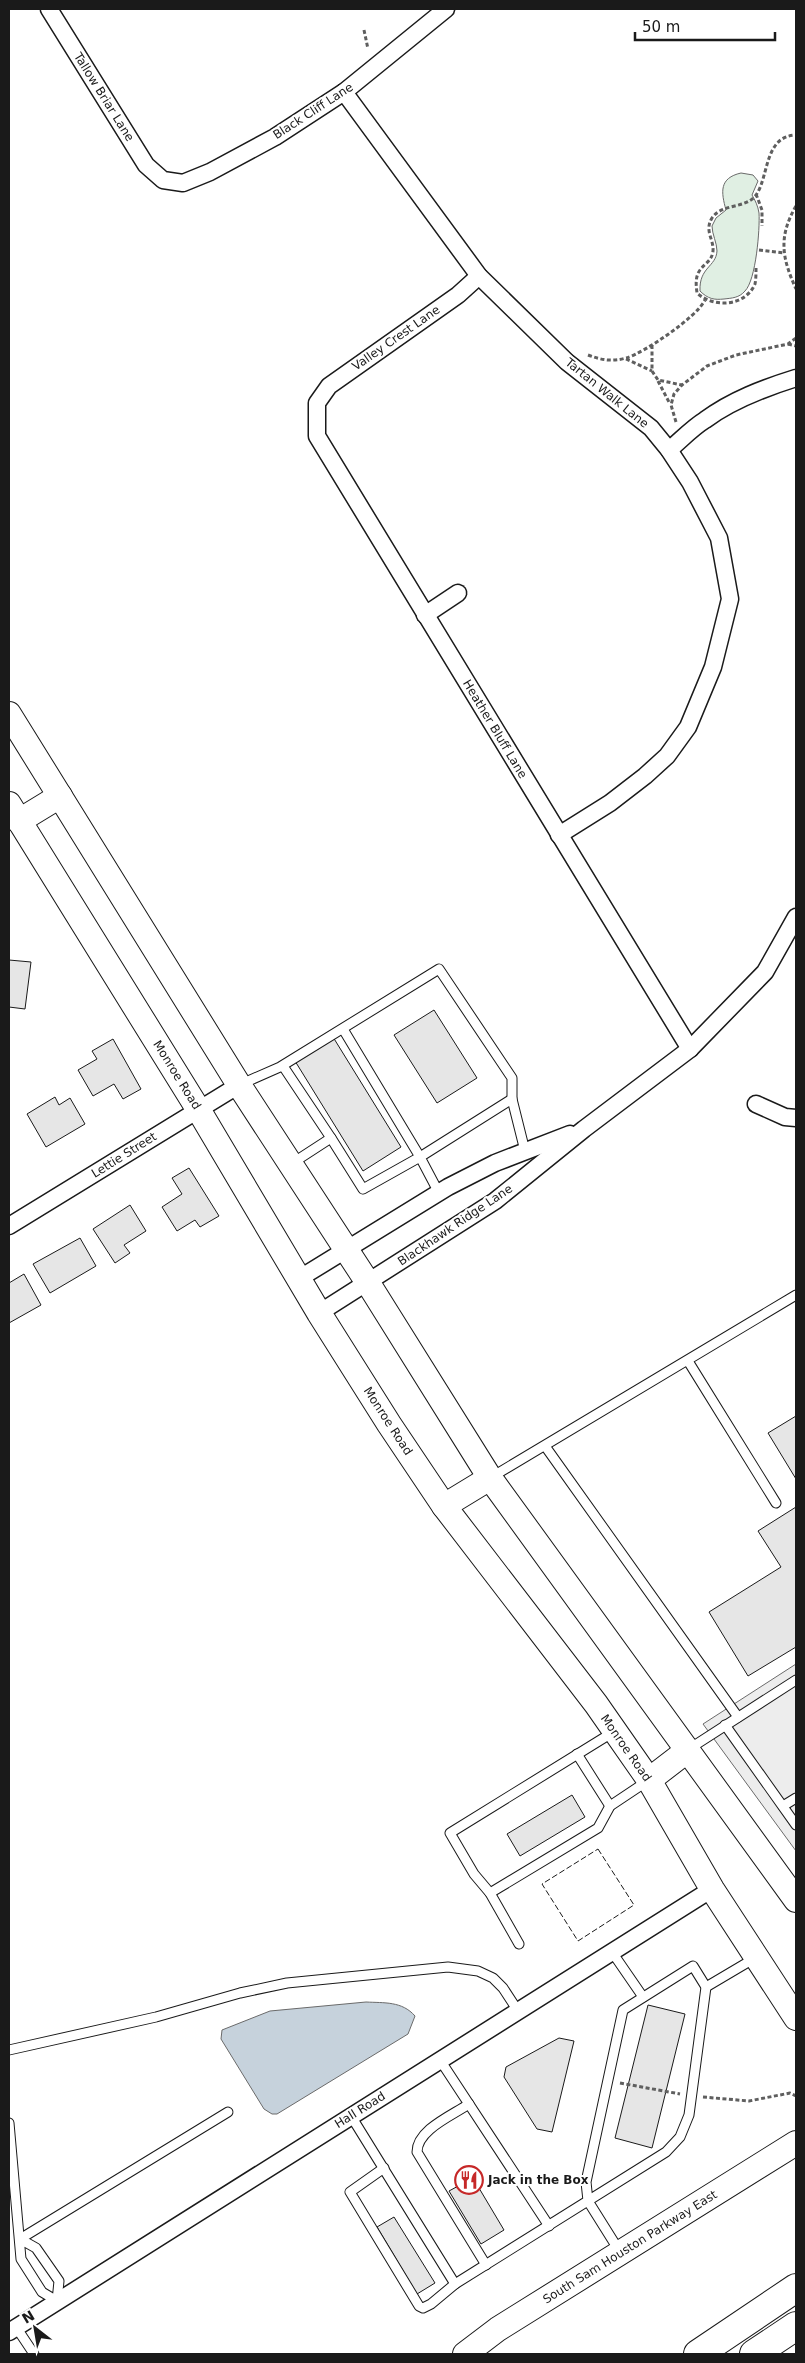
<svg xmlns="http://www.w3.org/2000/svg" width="805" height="2363" font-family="'DejaVu Sans',sans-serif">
<rect width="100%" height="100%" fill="#fff"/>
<!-- green -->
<path fill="#e0efe3" stroke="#6a6a6a" d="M741,173l12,2 5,6 -6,14c3,5 6,11 7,18 1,16 -3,67 -14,78 -6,7 -13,7 -21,8 -10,1 -16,0 -24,-8 -1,-24 16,-24 17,-40 0,-8 -5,-17 -5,-25l4,-8 10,-8c-5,-18 -7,-32 15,-37z"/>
<!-- parking -->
<path fill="#ededed" stroke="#6a6a6a" d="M796,1664v187l-93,-127z"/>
<!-- water -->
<path fill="#c6d2dc" stroke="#6a6a6a" d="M366,2002c18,1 36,-1 49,14l-7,18 -131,80h-5l-8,-5 -43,-70 1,-9 48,-19z"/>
<!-- building -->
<g fill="#e6e6e6" stroke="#1a1a1a">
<path d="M9,960l22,2 -6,47 -16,-2z"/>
<path d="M434,1010l43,68 -40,25 -43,-68z"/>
<path d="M333,1037l68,110 -38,24 -68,-110z"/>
<path d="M113,1039l28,50 -18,10 -9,-15 -21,12 -15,-26 19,-11 -5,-8z"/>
<path d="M55,1097l4,8 11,-7 15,26 -39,23 -19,-33z"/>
<path d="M189,1168l30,48 -19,11 -5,-7 -18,11 -15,-24 20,-13 -10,-16z"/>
<path d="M130,1205l16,26 -22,14 6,8 -15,10 -22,-34z"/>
<path d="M80,1238l16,28 -46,27 -17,-29z"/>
<path d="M24,1274l17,31 -32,18v-40z"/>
<path d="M796,1416v63l-28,-46z"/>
<path d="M796,1507v140l-48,29 -39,-64 72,-45 -23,-36z"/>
<path d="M572,1795l13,22 -65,39 -13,-22z"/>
<path d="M648,2005l37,9 -33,134 -37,-10z"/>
<path d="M559,2038l15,3 -22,91 -15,-3 -33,-52 2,-10z"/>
<path d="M473,2178l31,52 -23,14 -32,-53z"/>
<path d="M394,2217l41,66 -18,11 -40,-67z"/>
</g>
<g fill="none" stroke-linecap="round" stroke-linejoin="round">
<defs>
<g id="service">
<path d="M283,1066l48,72 -40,26"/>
<path d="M239,1085l41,-18 159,-98 73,109v21l13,52"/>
<path d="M331,1138l32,51 57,-32 -77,-128"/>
<path d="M439,1193l-19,-36 92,-58"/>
<path d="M688,1361l88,142"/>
<path d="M545,1446l193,271"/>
<path d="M490,1478l306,-183"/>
<path d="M725,1725l71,100"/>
<path d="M689,1749l107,-69"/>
<path d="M577,1754l33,52"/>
<path d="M783,1806l13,-8"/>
<path d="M490,1893l108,-65 12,-22 39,-26"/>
<path d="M519,1944l-29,-51 -16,-19 -24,-41 165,-102"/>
<path d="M612,1952l31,45"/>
<path d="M706,1987l49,-29"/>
<path d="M9,2050l147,-33 84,-24 47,-10 161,-16 30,4 15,7 10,10 15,23"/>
<path d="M440,2060l109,166"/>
<path d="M469,2104c-18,12 -52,26 -52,48l69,113"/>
<path d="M351,2116l104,168"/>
<path d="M9,2123l12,136 21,33 15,9 2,-20 -23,-33 -16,-9"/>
<path d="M384,2168l-34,24 69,114 4,2 8,-4 24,-20 211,-132 14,-15 9,-22 17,-128 -13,-21 -70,44 -37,172 2,19 32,51"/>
<path d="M20,2239l208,-127"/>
<path d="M16,2327l18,27"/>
</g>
<g id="minor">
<path d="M49,9l97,156 17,15 20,3 27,-11 65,-35 69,-45 102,-83"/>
<path d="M344,92l135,184 88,86 84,66 18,22 21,32 29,56 11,61 -17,68 -25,60 -21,29 -22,20 -35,27 -51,32"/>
<path d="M479,276l-21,19 -129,91 -12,17v33l373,613"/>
<path d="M669,450c12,-10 23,-22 36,-30 27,-20 59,-32 91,-42"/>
<path d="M425,615l33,-22"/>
<path d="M756,1104l29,13 11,1"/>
<path d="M9,1226l230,-141"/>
<path d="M300,1278l148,-91 47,-24 75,-29"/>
<path d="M319,1313l176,-112 89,-72 106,-80 75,-77 31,-55"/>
<path d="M9,2332l703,-443"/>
</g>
<g id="secondary">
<path d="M9,714l230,371 129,198 122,195 306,422"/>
<path d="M9,804l189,305 121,204 70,111 55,82 152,198 53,76 63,109 84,129"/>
<path d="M19,821l41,-25"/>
<path d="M444,1506l46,-28"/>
<path d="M649,1780l39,-30"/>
<path d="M465,2354l33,-25 298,-186"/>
</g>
<g id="motorway">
<path d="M698,2354l98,-66"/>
<path d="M754,2354l42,-28"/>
</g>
</defs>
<!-- service casing -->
<use href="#service" stroke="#1a1a1a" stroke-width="11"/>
<!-- minor casing -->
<use href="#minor" stroke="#1a1a1a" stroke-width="19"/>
<!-- secondary casing -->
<use href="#secondary" stroke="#1a1a1a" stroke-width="26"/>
<!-- motorway casing -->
<use href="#motorway" stroke="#1a1a1a" stroke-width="30"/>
<!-- path -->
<g stroke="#5f5f5f" stroke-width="3" stroke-dasharray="4 2.5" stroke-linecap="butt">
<path d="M364,30l4,19"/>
<path d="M756,194l6,16v16"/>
<path d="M796,206c-18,31 -14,52 0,83"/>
<path d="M759,250l25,3"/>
<path d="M756,268c0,5 0,11 -1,16 -10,23 -42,24 -58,9 -1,-8 -2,-16 3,-23 5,-7 12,-9 13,-19 1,-12 -9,-20 -1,-33 10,-15 34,-9 44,-23 13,-18 8,-59 40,-60"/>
<path d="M788,344l8,2"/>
<path d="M652,345v26l6,9 24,5"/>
<path d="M588,355c13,5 24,7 38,3 18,-5 71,-41 79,-58"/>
<path d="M626,359l26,12"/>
<path d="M658,381l12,23"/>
<path d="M676,422l-5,-17 3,-11 8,-9 25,-19 29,-11 52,-11 8,-6"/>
<path d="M620,2083l60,11"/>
<path d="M703,2097l46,4 41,-8 6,3"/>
</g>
<!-- service -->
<use href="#service" stroke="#fff" stroke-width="9"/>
<!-- minor -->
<use href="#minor" stroke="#fff" stroke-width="16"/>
<!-- secondary -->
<use href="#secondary" stroke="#fff" stroke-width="24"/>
<!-- motorway -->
<use href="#motorway" stroke="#fff" stroke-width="28"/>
<!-- fence -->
<path stroke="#1a1a1a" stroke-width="1" stroke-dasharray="6 2.5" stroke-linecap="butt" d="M598,1849l36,56 -56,36 -36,-57z"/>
</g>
<!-- icons -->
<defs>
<symbol id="restaurant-ring" viewBox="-11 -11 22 22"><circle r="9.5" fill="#fff" stroke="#c62828" stroke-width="1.5"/><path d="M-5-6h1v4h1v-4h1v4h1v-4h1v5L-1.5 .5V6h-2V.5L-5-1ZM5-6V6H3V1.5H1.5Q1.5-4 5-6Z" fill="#c62828"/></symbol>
</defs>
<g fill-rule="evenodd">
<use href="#restaurant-ring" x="453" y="2164" width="32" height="32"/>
</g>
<g text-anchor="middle" stroke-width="4" stroke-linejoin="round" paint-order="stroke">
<!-- street labels -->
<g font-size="12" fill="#1a1a1a" stroke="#fff">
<text transform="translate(104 97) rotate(58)" y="4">Tallow Briar Lane</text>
<text transform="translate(313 111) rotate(-33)" y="4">Black Cliff Lane</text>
<text transform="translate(396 338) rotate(-35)" y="4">Valley Crest Lane</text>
<text transform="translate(607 393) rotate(39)" y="4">Tartan Walk Lane</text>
<text transform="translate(495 729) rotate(59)" y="4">Heather Bluff Lane</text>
<text transform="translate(177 1075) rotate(58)" y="4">Monroe Road</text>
<text transform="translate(124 1155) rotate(-32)" y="4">Lettie Street</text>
<text transform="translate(455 1225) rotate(-34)" y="4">Blackhawk Ridge Lane</text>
<text transform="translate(388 1421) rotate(57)" y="4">Monroe Road</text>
<text transform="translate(626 1748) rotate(55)" y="4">Monroe Road</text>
<text transform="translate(360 2110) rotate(-32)" y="4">Hall Road</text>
<text transform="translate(630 2247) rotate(-32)" y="4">South Sam Houston Parkway East</text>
</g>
<!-- poi labels -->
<g font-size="12" font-weight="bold" fill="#1a1a1a" stroke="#fff" text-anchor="start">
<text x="488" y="2184">Jack in the Box</text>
</g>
</g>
<!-- border -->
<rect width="805" height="2363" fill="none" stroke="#1a1a1a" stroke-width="20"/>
<!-- north arrow -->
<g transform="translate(35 2328) rotate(329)" stroke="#ffffff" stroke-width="4" paint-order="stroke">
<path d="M0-4L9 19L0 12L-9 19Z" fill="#1a1a1a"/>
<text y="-8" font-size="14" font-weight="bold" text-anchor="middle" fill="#1a1a1a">N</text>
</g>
<!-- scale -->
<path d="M635 32v8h140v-8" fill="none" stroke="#1a1a1a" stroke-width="2.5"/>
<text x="642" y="32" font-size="15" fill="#1a1a1a" stroke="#ffffff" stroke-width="4" paint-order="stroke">50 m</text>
</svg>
